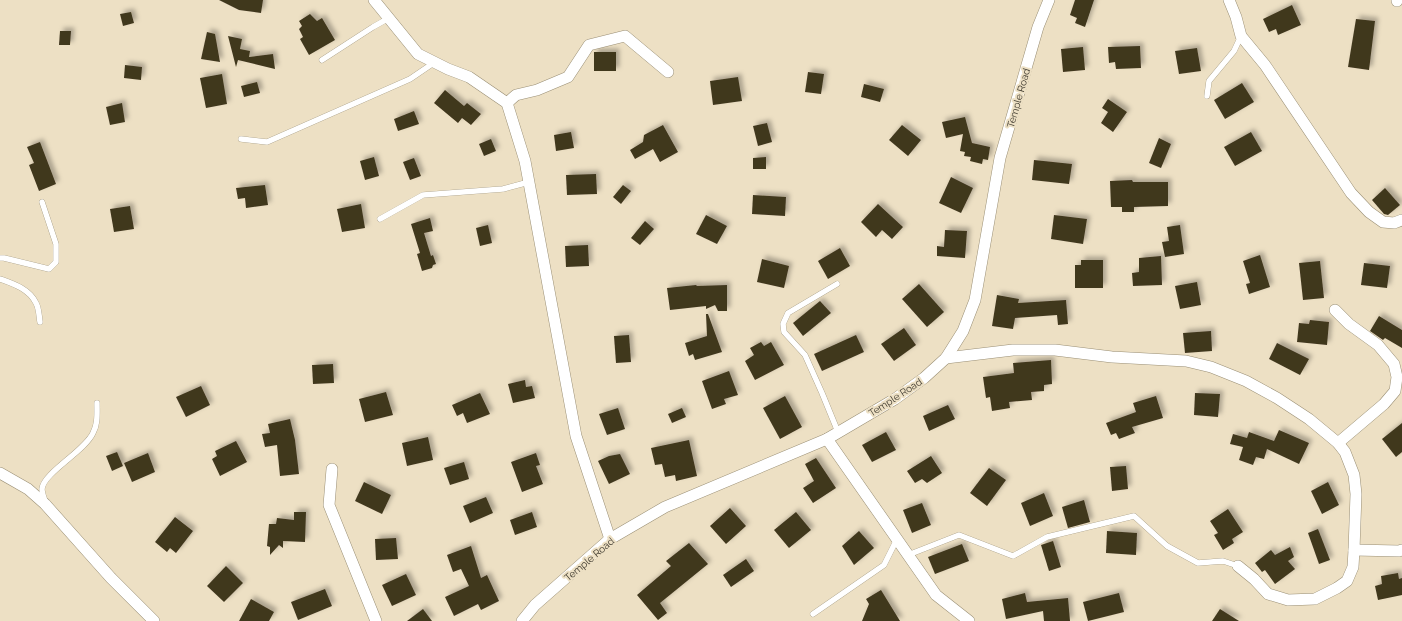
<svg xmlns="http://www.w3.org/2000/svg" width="1402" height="621" font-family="Raleway,sans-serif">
<defs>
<filter id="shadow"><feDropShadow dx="3.5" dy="-3.5" stdDeviation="2" flood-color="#0004"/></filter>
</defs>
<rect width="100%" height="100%" fill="#ede0c4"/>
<!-- building -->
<g fill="#41371f" filter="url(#shadow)">
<path d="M219,0h44l-2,13 -22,-3z"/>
<path d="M1075,0h19l-9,27 -10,-4 2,-5 -7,-3z"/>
<path d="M1292,5l9,20 -23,10 -2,-6 -7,3 -6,-13z"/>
<path d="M131,12l3,11 -11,3 -3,-12z"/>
<path d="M310,14l7,7 5,-3 13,22 -26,15 -9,-16 3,-2 -4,-8 3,-3 -3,-5z"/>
<path d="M1356,19l19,2 -6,49 -21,-3z"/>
<path d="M60,31h11l-1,14h-11z"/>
<path d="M207,32l8,2 5,28 -19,-3z"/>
<path d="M228,36l14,3 -2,10 10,2 -1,6 24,-3 2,15 -37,-9 -2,7z"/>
<path d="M1140,46l1,22 -25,1 -1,-7 -6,1 -1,-16z"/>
<path d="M1083,47l2,23 -22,2 -2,-23z"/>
<path d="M1197,48l4,23 -22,3 -4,-23z"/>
<rect x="594" y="52" width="22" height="19"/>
<path d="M125,65l17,2 -1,13 -17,-2z"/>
<path d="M808,72l16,2 -3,20 -16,-2z"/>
<path d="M222,74l5,30 -21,4 -6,-30z"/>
<path d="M738,77l4,24 -29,4 -3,-24z"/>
<path d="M257,82l3,11 -16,4 -3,-11z"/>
<path d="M1242,83l12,19 -29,17 -11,-19z"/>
<path d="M864,84l20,5 -4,13 -19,-5z"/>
<path d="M445,90l19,16 3,-3 14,11 -10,11 -9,-7 -4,5 -24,-20z"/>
<path d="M1108,99l19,13 -14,20 -12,-9 7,-11 -6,-4z"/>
<path d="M122,103l3,19 -15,3 -4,-18z"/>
<path d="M414,111l5,13 -21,7 -4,-12z"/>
<path d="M965,117l7,26 18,4 -2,13 -5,-1 -1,5 -12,-3 1,-4 -7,-1 1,-4 -5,-1 3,-17 -17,4 -4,-16z"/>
<path d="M767,123l5,19 -14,4 -5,-20z"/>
<path d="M663,125l15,27 -18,10 -7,-13 -18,10 -5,-9 13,-8 1,-7z"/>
<path d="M902,125l19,15 -13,16 -19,-16z"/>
<path d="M571,132l3,16 -18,3 -2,-16z"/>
<path d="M1251,132l11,19 -27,15 -11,-19z"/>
<path d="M1159,138l12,6 -10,24 -12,-5z"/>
<path d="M491,139l5,12 -12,5 -5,-12z"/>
<path d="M40,142l16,42 -17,7 -10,-26 5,-2 -7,-16z"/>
<path d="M374,157l5,19 -14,4 -5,-19z"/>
<path d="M766,157v12h-13v-11z"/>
<path d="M414,158l7,18 -11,4 -7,-18z"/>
<path d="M1034,160l38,4 -3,20 -37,-4z"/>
<path d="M596,174l1,20 -30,1 -1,-20z"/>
<path d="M951,177l22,11 -12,25 -22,-10z"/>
<path d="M1132,180l1,2h35v24l-34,1v5h-12v-5h-11l-1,-26z"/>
<path d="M265,185l3,20 -22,3 -1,-10 -7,1 -2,-11z"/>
<path d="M623,185l8,6 -10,13 -8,-7z"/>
<path d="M1385,188l15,17 -12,10 -4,-1 -12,-14z"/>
<path d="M753,195l33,2 -1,19 -33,-2z"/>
<path d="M361,204l4,24 -23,4 -5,-23z"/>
<path d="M878,204l25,23 -11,12 -10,-9 -6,7 -15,-15z"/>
<path d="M130,206l4,23 -20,3 -4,-23z"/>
<path d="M706,215l21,11 -10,18 -21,-10z"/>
<path d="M1054,215l33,4 -4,25 -32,-5z"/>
<path d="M430,218l3,13 -9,2 7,23 2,-1 3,9 -3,1 -1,3 -10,3 -5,-17 3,-1 -9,-29z"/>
<path d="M645,221l9,8 -14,16 -9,-7z"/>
<path d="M488,225l4,18 -12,3 -4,-18z"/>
<path d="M1180,225l4,29 -19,3 -3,-15 7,-1 -2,-14z"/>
<path d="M945,230l22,1 -2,27 -28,-2v-10l7,1z"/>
<path d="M588,245l1,21 -23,1 -1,-21z"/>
<path d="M840,248l10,18 -22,13 -10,-18z"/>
<path d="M1260,255l10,32 -21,7 -3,-10 4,-1 -7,-22z"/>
<path d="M1161,256l1,29 -29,1 -1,-13 7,-1v-14z"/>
<path d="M762,259l27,7 -5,22 -27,-6z"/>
<path d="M1081,260h22v28h-28v-23h6z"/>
<path d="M1320,261l4,37 -21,2 -4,-37z"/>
<path d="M1364,263l26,3 -3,22 -26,-3z"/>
<path d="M1197,282l4,23 -21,4 -5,-23z"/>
<path d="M919,284l25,28 -17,15 -25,-28z"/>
<path d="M696,285l1,1 30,-1v26h-9l-3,-6 -9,4v-3l-36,4 -3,-22z"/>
<path d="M997,295l22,4 -1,4 48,-3 2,24 -10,1 -1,-10 -42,3 -2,11 -21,-3z"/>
<path d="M820,301l11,12 -28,23 -10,-13z"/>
<path d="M706,314h2l14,38 -27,8 -2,-6 -4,2 -4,-13 22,-7z"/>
<path d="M1379,316l23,14v18l-17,-10 -2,2 -13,-9z"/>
<path d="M1310,320l19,2 -2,23 -30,-3 2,-19 10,1z"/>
<path d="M904,328l12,17 -22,16 -13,-17z"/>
<path d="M1211,331l1,20 -27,2 -2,-20z"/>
<path d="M629,335l2,27 -15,1 -2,-27z"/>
<path d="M856,335l8,17 -42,19 -8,-17z"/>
<path d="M761,342l3,4 7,-4 13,23 -29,15 -10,-19 9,-6 -4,-7z"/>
<path d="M1277,343l32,16 -9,16 -31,-16z"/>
<path d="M1051,360l1,24 -8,1v6l-13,1 1,8 -23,2 1,6 -18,3 -2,-14 -4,1 -3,-21 31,-4 -1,-10z"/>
<path d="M333,364l1,19 -21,1 -1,-19z"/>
<path d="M729,371l9,24 -14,4 2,5 -14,5 -10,-28z"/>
<path d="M525,380l1,7 6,-1 3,12 -22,5 -5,-19z"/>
<path d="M201,386l9,19 -24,12 -10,-20z"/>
<path d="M386,392l7,23 -28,7 -6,-23z"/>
<path d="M480,393l10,21 -23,9 -4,-10 -6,3 -5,-11z"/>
<path d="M1195,393l25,1 -2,23 -24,-2z"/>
<path d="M785,396l17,31 -22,12 -17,-31z"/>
<path d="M1156,396l7,22 -31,9 3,6 -16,6 -3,-6 -5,2 -5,-12 30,-11 -3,-9z"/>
<path d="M948,405l7,14 -26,12 -6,-15z"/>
<path d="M618,408l7,21 -18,6 -8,-21z"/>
<path d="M682,408l4,9 -14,6 -4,-9z"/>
<path d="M290,419l5,21 4,34 -19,2 -3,-31 -12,2 -3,-13 8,-1 -2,-9z"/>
<path d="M1402,423v29l-6,5 -14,-18z"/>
<path d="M1279,430l30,13 -10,21 -32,-15 -3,10 -8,-2 -3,8 -14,-5 4,-13 -13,-3 3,-10 14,4 2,-6 25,9z"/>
<path d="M886,432l10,18 -24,12 -10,-17z"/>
<path d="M428,437l5,23 -26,6 -5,-23z"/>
<path d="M689,440l8,36 -21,5 -1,-6 -10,2 -3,-13 -7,1 -4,-17z"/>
<path d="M236,441l11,21 -27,14 -8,-17 5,-3 -2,-5z"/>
<path d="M117,452l6,14 -11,5 -6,-15z"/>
<path d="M148,453l7,19 -23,10 -8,-19z"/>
<path d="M536,453l4,12 -4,1 7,18 -21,8 -11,-30z"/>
<path d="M620,454l10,20 -21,10 -11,-23 11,-5z"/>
<path d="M931,456l11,17 -15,10 -5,-4 -7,4 -8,-12z"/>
<path d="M816,458l20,30 -23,15 -10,-15 11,-7 -9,-17z"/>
<path d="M464,462l5,17 -19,6 -6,-17z"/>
<path d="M1126,466l2,23 -16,2 -2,-24z"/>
<path d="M989,468l17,12 -19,26 -17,-13z"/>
<path d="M364,482l27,13 -9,19 -27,-13z"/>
<path d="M1328,482l11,23 -17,9 -11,-23z"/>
<path d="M1044,493l9,23 -23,10 -9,-23z"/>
<path d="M486,497l7,16 -23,10 -7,-17z"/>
<path d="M1084,500l6,22 -22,6 -6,-21z"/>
<path d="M922,503l9,22 -19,8 -9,-23z"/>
<path d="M730,508l16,18 -20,18 -16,-18z"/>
<path d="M1228,509l15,23 -11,7 2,4 -11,7 -9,-15 4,-2 -8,-12z"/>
<path d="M294,512h12l-1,30 -22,-1v7l-4,-3 -9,10v-8l-3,-1 2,-22h7l1,-6 17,2z"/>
<path d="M532,512l5,15 -22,8 -5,-15z"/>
<path d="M796,512l15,18 -22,18 -15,-18z"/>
<path d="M175,517l18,14 -17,22 -6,-5 -3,4 -12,-10z"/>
<path d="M1318,529l12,31 -11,4 -11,-31z"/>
<path d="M859,531l15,17 -20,17 -12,-19z"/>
<path d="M1107,531l30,2 -1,22 -30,-2z"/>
<path d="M396,538l2,21 -22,1 -1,-21z"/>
<path d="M1053,541l8,26 -12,4 -8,-26z"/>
<path d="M689,543l19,21 -48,39 7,10 -9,7 -21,-25 34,-29 -5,-5z"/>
<path d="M962,544l7,17 -34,13 -7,-17z"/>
<path d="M471,546l10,32 6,-3 12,26 -18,9 -3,-6 -24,12 -9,-19 24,-11 -8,-17 -8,3 -6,-17z"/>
<path d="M1290,547l4,10 -6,4 7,8 -20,15 -10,-14 -3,2 -7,-9 16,-13 4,5z"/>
<path d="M746,559l8,12 -23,16 -8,-12z"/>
<path d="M226,566l17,17 -19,19 -17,-16z"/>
<path d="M1398,573l1,6 3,-1v17l-24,5 -3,-14 7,-2 -1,-8z"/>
<path d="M406,574l10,21 -24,11 -10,-21z"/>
<path d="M325,589l7,17 -34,14 -7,-18z"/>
<path d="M881,590l19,31h-38l7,-17 -3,-5z"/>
<path d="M1025,593l2,9 41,-4 2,23h-26l-1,-10 -37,8 -4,-20z"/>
<path d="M1119,593l5,19 -36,9 -5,-19z"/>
<path d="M251,599l23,13 -5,9h-30z"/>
<path d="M423,609l9,12h-25z"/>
<path d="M1220,609l19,12h-27z"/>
</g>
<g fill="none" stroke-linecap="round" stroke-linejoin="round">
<defs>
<g id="lane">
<path d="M322,60l51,-33 16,-9"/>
<path d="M1207,96l2,-15 25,-30 7,-15"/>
<path d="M241,139l26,3 143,-63 25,-17"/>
<path d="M380,219l43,-24 80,-6 26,-7"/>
<path d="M0,258h4l45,11 7,-7v-18l-14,-42"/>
<path d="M0,279c14,5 29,10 36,24 3,5 3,13 4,19"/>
<path d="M837,284l-49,29 -5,11 1,8 21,23 17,38 16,39"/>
<path d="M45,501c-1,-3 -3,-8 -3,-12 1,-16 43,-38 51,-56 5,-9 4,-19 4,-30"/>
<path d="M908,555l51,-20 54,21 34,-19 87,-21 33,30 31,17 25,-2 15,5"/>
<path d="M813,614l71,-49 13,-26"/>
</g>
<g id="street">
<path d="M374,0l44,54 30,15 21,8 38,26 18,58 51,275 34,103"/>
<path d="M1229,0l7,17 5,19 24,29 86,128 18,19 14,10 11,1 8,-3"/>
<path d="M1397,1v-1"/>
<path d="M507,103l9,-8 21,-5 31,-13 21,-32 36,-9 43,36"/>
<path d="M1335,310l14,14 29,21 16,19 3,13 -2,14 -11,13 -46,39"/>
<path d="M946,358l67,-8h42l57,7 74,4 25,6 35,14 31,17 32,21 29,24 7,9 9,23 2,19 -2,56 -1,17 -6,14 -10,7 -22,11 -27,1 -20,-6 -14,-15 -16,-13"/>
<path d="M827,439l109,156 33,26"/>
<path d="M332,469l-3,36 47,116"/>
<path d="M0,473l28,16 17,15 66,74 43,43"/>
<path d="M1354,550l45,1 3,-1"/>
<path d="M522,621l13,-16 75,-66 55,-32 162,-68 68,-40 29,-21 22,-20 17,-27 12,-31 25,-142 38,-131 11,-27"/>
</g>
</defs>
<!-- lane casing -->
<use href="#lane" stroke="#9a8f75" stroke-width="6"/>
<!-- street casing -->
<use href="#street" stroke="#9a8f75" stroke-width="12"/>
<!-- lane -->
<use href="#lane" stroke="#fff" stroke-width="5.5"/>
<!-- street -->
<use href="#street" stroke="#fff" stroke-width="11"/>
</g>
<g text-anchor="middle" stroke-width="4" stroke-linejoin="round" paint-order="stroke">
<!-- street labels -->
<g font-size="10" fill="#3d382d" stroke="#ede0c4">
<text transform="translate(1018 98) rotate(-74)" y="4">Temple Road</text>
<text transform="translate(895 397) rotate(-33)" y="4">Temple Road</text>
<text transform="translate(589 559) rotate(-40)" y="4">Temple Road</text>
</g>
</g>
</svg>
